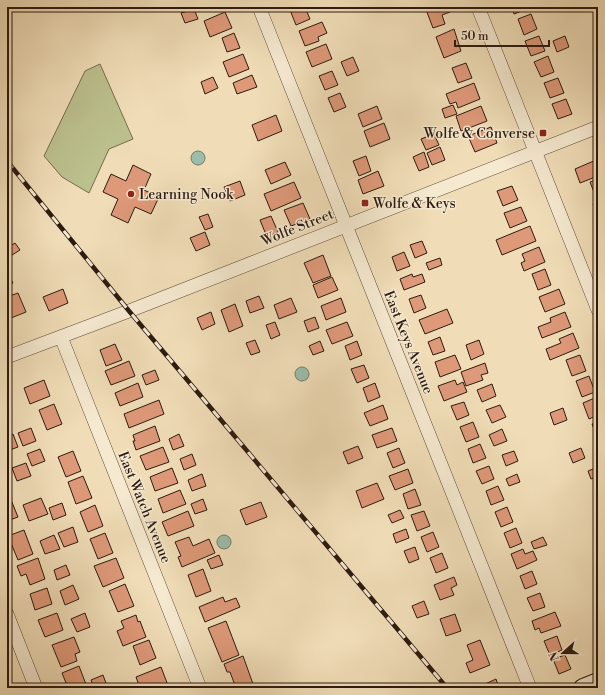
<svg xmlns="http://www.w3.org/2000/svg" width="605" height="695" font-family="'Libre Bodoni',serif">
<rect width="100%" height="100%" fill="#f0ddb7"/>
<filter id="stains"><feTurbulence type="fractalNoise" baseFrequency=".005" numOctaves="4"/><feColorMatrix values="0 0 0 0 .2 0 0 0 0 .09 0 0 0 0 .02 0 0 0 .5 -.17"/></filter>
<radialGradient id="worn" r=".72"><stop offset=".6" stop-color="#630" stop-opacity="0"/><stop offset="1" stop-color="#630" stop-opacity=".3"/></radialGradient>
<!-- green -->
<path fill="#bbc08d" stroke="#746d4f" d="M100,64l33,75 -24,10 -20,44 -27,-16 -18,-21 41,-85z"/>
<!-- water -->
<g fill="#9bbda9" stroke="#6f7c6c">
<circle cx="198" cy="158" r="7"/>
<circle cx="302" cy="374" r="7"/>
<circle cx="224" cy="542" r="7"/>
</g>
<!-- building -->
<g fill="#de9979" stroke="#2c1a11">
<path d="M299,7h6l5,12 -14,6 -6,-15z"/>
<path d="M425,7h23l2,5 -8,3 3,9 -12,4z"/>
<path d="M512,7h20l-18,7z"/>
<path d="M194,9l4,10 -13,4 -4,-10z"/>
<path d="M225,12l7,16 -22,9 -6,-16z"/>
<path d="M531,14l6,15 -13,6 -6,-16z"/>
<path d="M322,22l5,11 -9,4 1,4 -14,5 -6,-15z"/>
<path d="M454,29l7,22 -17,7 -8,-21z"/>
<path d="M234,33l6,15 -13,4 -5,-14z"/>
<path d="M539,36l6,15 -14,5 -6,-15z"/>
<path d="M565,36l4,11 -12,5 -4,-11z"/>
<path d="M326,44l6,15 -20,8 -6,-15z"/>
<path d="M243,54l6,15 -20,8 -6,-15z"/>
<path d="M548,56l6,16 -13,5 -7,-15z"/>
<path d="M353,57l6,14 -12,5 -6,-14z"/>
<path d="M466,63l6,15 -14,5 -6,-15z"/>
<path d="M332,71l6,14 -13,5 -6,-14z"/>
<path d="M252,75l5,12 -20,7 -4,-11z"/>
<path d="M213,77l5,11 -13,6 -4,-12z"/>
<path d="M558,78l6,15 -14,5 -6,-15z"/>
<path d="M474,83l6,16 -22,9 -2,-6 -6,2 -4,-10z"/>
<path d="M340,93l6,14 -12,5 -6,-14z"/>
<path d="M566,99l6,15 -14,5 -6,-15z"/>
<path d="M453,105l4,9 -12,4 -3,-9z"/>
<path d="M377,106l5,13 -19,8 -5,-13z"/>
<path d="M481,106l6,15 -26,10 -5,-15z"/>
<path d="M276,115l6,16 -24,10 -6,-16z"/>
<path d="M384,123l6,16 -20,8 -6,-16z"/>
<path d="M491,127l6,16 -22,9 -7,-16z"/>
<path d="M434,134l5,11 -13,5 -5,-11z"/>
<path d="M440,147l5,13 -13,5 -5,-12z"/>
<path d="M424,152l5,15 -10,4 -6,-14z"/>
<path d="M366,156l5,15 -12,5 -6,-15z"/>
<path d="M596,160l2,4v12l-18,7 -5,-14z"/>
<path d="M285,162l6,13 -20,9 -6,-14z"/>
<path d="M133,165l18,9 -7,16 15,7 -8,17 -16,-7 -7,16 -17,-8 7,-16 -15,-7 8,-18 15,7z"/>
<path d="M378,171l6,15 -21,8 -5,-14z"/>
<path d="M598,179v15l-3,1 -5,-13z"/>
<path d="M240,181l5,14 -15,6 -6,-14z"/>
<path d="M294,182l7,16 -30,13 -7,-17z"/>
<path d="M512,186l6,14 -15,6 -6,-15z"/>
<path d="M598,202v15l-5,-13z"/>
<path d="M303,203l7,16 -19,7 -7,-16z"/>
<path d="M521,207l6,14 -17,7 -6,-15z"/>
<path d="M208,214l5,13 -8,3 -6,-13z"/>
<path d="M271,216l7,16 -11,5 -7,-17z"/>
<path d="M530,226l6,15 -34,14 -6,-15z"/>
<path d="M205,232l5,13 -14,6 -6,-13z"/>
<path d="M422,241l5,12 -12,5 -5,-13z"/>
<path d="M15,243l5,7 -11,7 -2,-3v-6z"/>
<path d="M539,247l6,15 -21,9 -3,-8 4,-2 -3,-7z"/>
<path d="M404,252l6,14 -13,5 -5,-14z"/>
<path d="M323,255l8,21 -18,7 -9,-20z"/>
<path d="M440,258l2,7 -13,5 -3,-7z"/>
<path d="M545,269l6,16 -13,5 -6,-16z"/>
<path d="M7,272l6,11 -6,3z"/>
<path d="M412,274l1,3 9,-3 3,8 -21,8 -4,-11z"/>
<path d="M332,277l6,13 -20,8 -5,-13z"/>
<path d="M63,289l5,14 -19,8 -6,-14z"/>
<path d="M559,289l6,15 -20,8 -6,-15z"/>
<path d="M18,293l8,19 -15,6 -4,-10v-11z"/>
<path d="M421,295l5,13 -12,5 -5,-14z"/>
<path d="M259,296l5,12 -14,5 -4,-12z"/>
<path d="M291,298l6,14 -18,7 -5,-14z"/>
<path d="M341,298l5,14 -20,8 -5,-14z"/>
<path d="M235,304l8,22 -14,6 -8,-22z"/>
<path d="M447,309l6,14 -28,11 -6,-14z"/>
<path d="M211,312l4,12 -13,6 -5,-12z"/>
<path d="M565,312l6,15 -29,11 -4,-11 13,-5 -1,-4z"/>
<path d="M315,317l4,11 -11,4 -4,-11z"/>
<path d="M275,322l5,13 -9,4 -5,-14z"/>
<path d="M347,322l6,14 -21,8 -6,-14z"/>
<path d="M573,333l6,15 -29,12 -4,-11 15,-6 -2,-4z"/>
<path d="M440,337l5,14 -12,4 -5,-13z"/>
<path d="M255,340l5,12 -9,3 -5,-12z"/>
<path d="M479,340l5,14 -13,6 -5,-15z"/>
<path d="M320,341l4,10 -11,4 -4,-9z"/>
<path d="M357,341l5,14 -12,5 -5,-14z"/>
<path d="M115,344l7,16 -16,6 -6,-16z"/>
<path d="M455,355l6,14 -21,8 -5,-15z"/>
<path d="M580,355l6,16 -14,5 -6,-16z"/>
<path d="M129,361l6,15 -24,9 -6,-14z"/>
<path d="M485,363l3,10 -7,2 2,5 -17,6 -5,-14z"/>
<path d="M364,365l5,13 -12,5 -6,-14z"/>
<path d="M155,370l4,10 -13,5 -4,-10z"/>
<path d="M589,376l6,16 -13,5 -6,-16z"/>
<path d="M44,380l6,16 -20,8 -6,-16z"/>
<path d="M455,380l2,5 6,-3 4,10 -23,9 -6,-15z"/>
<path d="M138,383l5,14 -23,9 -5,-13z"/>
<path d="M375,383l5,14 -12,5 -5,-14z"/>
<path d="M492,384l4,12 -14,6 -5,-12z"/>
<path d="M597,397l1,18 -9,4 -6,-16z"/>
<path d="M159,400l5,14 -35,14 -5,-14z"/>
<path d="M464,402l5,13 -12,5 -6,-14z"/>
<path d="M54,404l8,20 -15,6 -8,-20z"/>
<path d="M383,405l5,14 -18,7 -6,-13z"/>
<path d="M500,405l6,12 -14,6 -6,-13z"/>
<path d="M563,408l4,12 -13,5 -4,-12z"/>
<path d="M473,422l6,15 -13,5 -6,-15z"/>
<path d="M598,422v17l-6,-15z"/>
<path d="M155,426l5,15 -24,9 -3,-9h2l-2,-6z"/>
<path d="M31,428l5,13 -13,5 -5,-13z"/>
<path d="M392,428l5,13 -20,7 -5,-13z"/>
<path d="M502,429l5,12 -13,5 -5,-11z"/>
<path d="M13,434l5,13 -11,4v-14z"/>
<path d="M179,434l5,12 -11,4 -4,-11z"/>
<path d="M480,444l6,14 -13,5 -5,-14z"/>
<path d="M358,446l5,12 -15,6 -5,-12z"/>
<path d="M163,447l6,15 -23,8 -6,-14z"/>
<path d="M399,448l6,15 -12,5 -6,-15z"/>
<path d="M581,448l4,10 -12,5 -4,-10z"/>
<path d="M40,449l5,12 -13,5 -5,-12z"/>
<path d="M73,451l8,20 -15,6 -8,-20z"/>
<path d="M514,451l4,10 -12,5 -4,-11z"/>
<path d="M192,454l4,11 -12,5 -4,-11z"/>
<path d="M26,463l5,13 -14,5 -5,-13z"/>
<path d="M489,466l5,13 -12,5 -6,-13z"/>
<path d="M598,467v9l-7,3 -3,-8z"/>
<path d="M172,468l6,15 -23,8 -5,-14z"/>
<path d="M408,469l5,14 -18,7 -6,-14z"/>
<path d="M202,474l4,12 -14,5 -4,-11z"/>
<path d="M517,474l3,8 -11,4 -3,-7z"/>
<path d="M83,476l9,22 -16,6 -8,-22z"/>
<path d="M377,483l7,16 -22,9 -6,-17z"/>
<path d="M498,486l6,14 -13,5 -5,-14z"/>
<path d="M415,489l6,16 -13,4 -5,-15z"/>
<path d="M7,490l11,27 -11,4z"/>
<path d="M180,490l6,14 -23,9 -5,-14z"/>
<path d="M41,498l7,16 -19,7 -6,-16z"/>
<path d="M203,499l4,11 -12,4 -4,-10z"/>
<path d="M261,502l6,15 -21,8 -6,-15z"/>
<path d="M62,503l4,12 -13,5 -4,-12z"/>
<path d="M95,505l8,21 -15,6 -8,-20z"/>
<path d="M507,507l6,15 -12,5 -6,-15z"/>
<path d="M400,510l4,8 -12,5 -4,-8z"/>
<path d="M188,511l6,15 -26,10 -6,-14z"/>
<path d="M424,511l6,15 -13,5 -6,-16z"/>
<path d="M73,527l5,15 -14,5 -6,-14z"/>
<path d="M516,528l6,15 -12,5 -6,-15z"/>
<path d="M406,529l3,9 -13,5 -3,-9z"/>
<path d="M24,530l9,24 -15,6 -10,-24z"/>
<path d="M433,532l6,15 -12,5 -6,-15z"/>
<path d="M105,533l8,20 -15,6 -8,-20z"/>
<path d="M54,535l6,14 -15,5 -5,-13z"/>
<path d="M189,537l4,9 16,-7 6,14 -33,14 -4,-10 3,-1 -6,-14z"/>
<path d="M543,537l4,8 -13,4 -3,-7z"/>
<path d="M415,547l4,12 -10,4 -5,-12z"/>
<path d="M523,549l2,5 8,-3 4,9 -20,9 -6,-15z"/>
<path d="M442,553l6,15 -12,5 -6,-15z"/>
<path d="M219,555l4,10 -12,4 -4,-9z"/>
<path d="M38,558l7,21 -15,6 -4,-11 -5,2 -4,-10z"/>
<path d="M116,558l8,20 -21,9 -9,-21z"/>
<path d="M66,565l4,10 -13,5 -3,-10z"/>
<path d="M203,569l8,22 -15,6 -8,-22z"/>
<path d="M532,571l5,13 -12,5 -5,-13z"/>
<path d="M454,577l3,8 -6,3 3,7 -14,5 -6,-15z"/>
<path d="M125,584l9,22 -16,6 -9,-21z"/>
<path d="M73,585l6,14 -14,6 -5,-14z"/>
<path d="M47,588l5,16 -17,6 -5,-16z"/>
<path d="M540,593l5,14 -12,4 -6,-13z"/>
<path d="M223,597l2,5 11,-4 4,9 -35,15 -6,-15z"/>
<path d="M424,601l5,13 -12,4 -5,-12z"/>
<path d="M555,612l6,14 -20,7 -2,-5 -4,2 -3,-9z"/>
<path d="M57,613l6,17 -18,7 -7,-17z"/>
<path d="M85,613l5,14 -13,5 -6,-13z"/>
<path d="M455,614l6,17 -15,5 -6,-17z"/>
<path d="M136,615l2,7 2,-1 6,16 -23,9 -6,-15 7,-3 -3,-7z"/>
<path d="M226,621l13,34 -17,7 -14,-34z"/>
<path d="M557,636l5,14 -12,5 -6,-14z"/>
<path d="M74,637l6,15 -5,2 2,7 -16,6 -9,-22z"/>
<path d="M149,640l7,18 -16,7 -7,-19z"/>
<path d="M480,640l10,25 -20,8 -4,-10 7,-3 -6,-15z"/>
<path d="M565,655l6,14 -12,5 -6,-15z"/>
<path d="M243,656l10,28 -11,4h-6l-6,-16h-3l-3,-8z"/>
<path d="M79,666l8,21 -3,1h-16l-6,-15z"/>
<path d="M161,667l8,21h-29l-4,-11z"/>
<path d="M103,675l4,11 -6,2h-7l-3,-8z"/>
<path d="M496,679l3,9h-15l-1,-3z"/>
</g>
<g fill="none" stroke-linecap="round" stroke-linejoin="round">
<defs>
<g id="street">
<path d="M259,7l271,681"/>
<path d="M478,7l120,303"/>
<path d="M61,337l139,351"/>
<path d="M7,357l122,-46 469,-184"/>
<path d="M7,614l29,74"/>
</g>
<path id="secondary" d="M583,688l15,-6"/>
</defs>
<!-- street casing -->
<use href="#street" stroke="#5d4b3a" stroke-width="14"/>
<!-- secondary casing -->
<use href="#secondary" stroke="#2c1a11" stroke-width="20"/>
<!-- street -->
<use href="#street" stroke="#f5e9d0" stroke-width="13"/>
<!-- secondary -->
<use href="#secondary" stroke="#f5e9d0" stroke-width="18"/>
<defs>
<path id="rail" d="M7,161l122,150 318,377"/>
</defs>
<!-- rail casing -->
<use href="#rail" stroke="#2c1a11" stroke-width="4.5"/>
<!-- rail -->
<use href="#rail" stroke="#f5e9d0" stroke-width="3" stroke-dasharray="9" stroke-linecap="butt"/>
</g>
<!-- markers -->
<g fill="#8f2418" stroke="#f5e9d0" stroke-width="1.5">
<rect x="539" y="129" width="8" height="8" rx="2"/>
<circle cx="131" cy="194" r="4"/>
<rect x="361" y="199" width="8" height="8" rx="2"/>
</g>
<g text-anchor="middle" stroke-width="3" stroke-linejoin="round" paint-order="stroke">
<!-- poi labels -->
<g font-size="14" fill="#2c1a11" stroke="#f5e9d0" text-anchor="start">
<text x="535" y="138" text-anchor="end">Wolfe &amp; Converse</text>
<text x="139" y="199">Learning Nook</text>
<text x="373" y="208">Wolfe &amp; Keys</text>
</g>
<!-- street labels -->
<g font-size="14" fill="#2c1a11" stroke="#f5e9d0">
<text transform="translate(297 227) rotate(-22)" y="5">Wolfe Street</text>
<text transform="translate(409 342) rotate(68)" y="5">East Keys Avenue</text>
<text transform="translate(145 507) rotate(68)" y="5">East Watch Avenue</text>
</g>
</g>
<!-- margin -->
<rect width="605" height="695" fill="none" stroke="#f0ddb7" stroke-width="24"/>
<rect x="8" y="8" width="589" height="679" fill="none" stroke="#2c1a11" stroke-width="2"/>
<rect x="12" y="12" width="581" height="671" fill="none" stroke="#2c1a11"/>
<!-- north arrow -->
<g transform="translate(563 653) rotate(249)" stroke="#f5e9d0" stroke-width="3" paint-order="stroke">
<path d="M0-3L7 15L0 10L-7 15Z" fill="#2c1a11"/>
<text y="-6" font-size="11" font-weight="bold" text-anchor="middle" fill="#2c1a11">N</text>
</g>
<!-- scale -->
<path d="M455 40v6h94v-6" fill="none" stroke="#2c1a11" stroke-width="2"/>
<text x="461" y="40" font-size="12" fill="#2c1a11" stroke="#f5e9d0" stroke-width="3" paint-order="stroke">50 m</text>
<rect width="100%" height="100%" filter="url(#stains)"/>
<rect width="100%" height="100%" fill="url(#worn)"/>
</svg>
